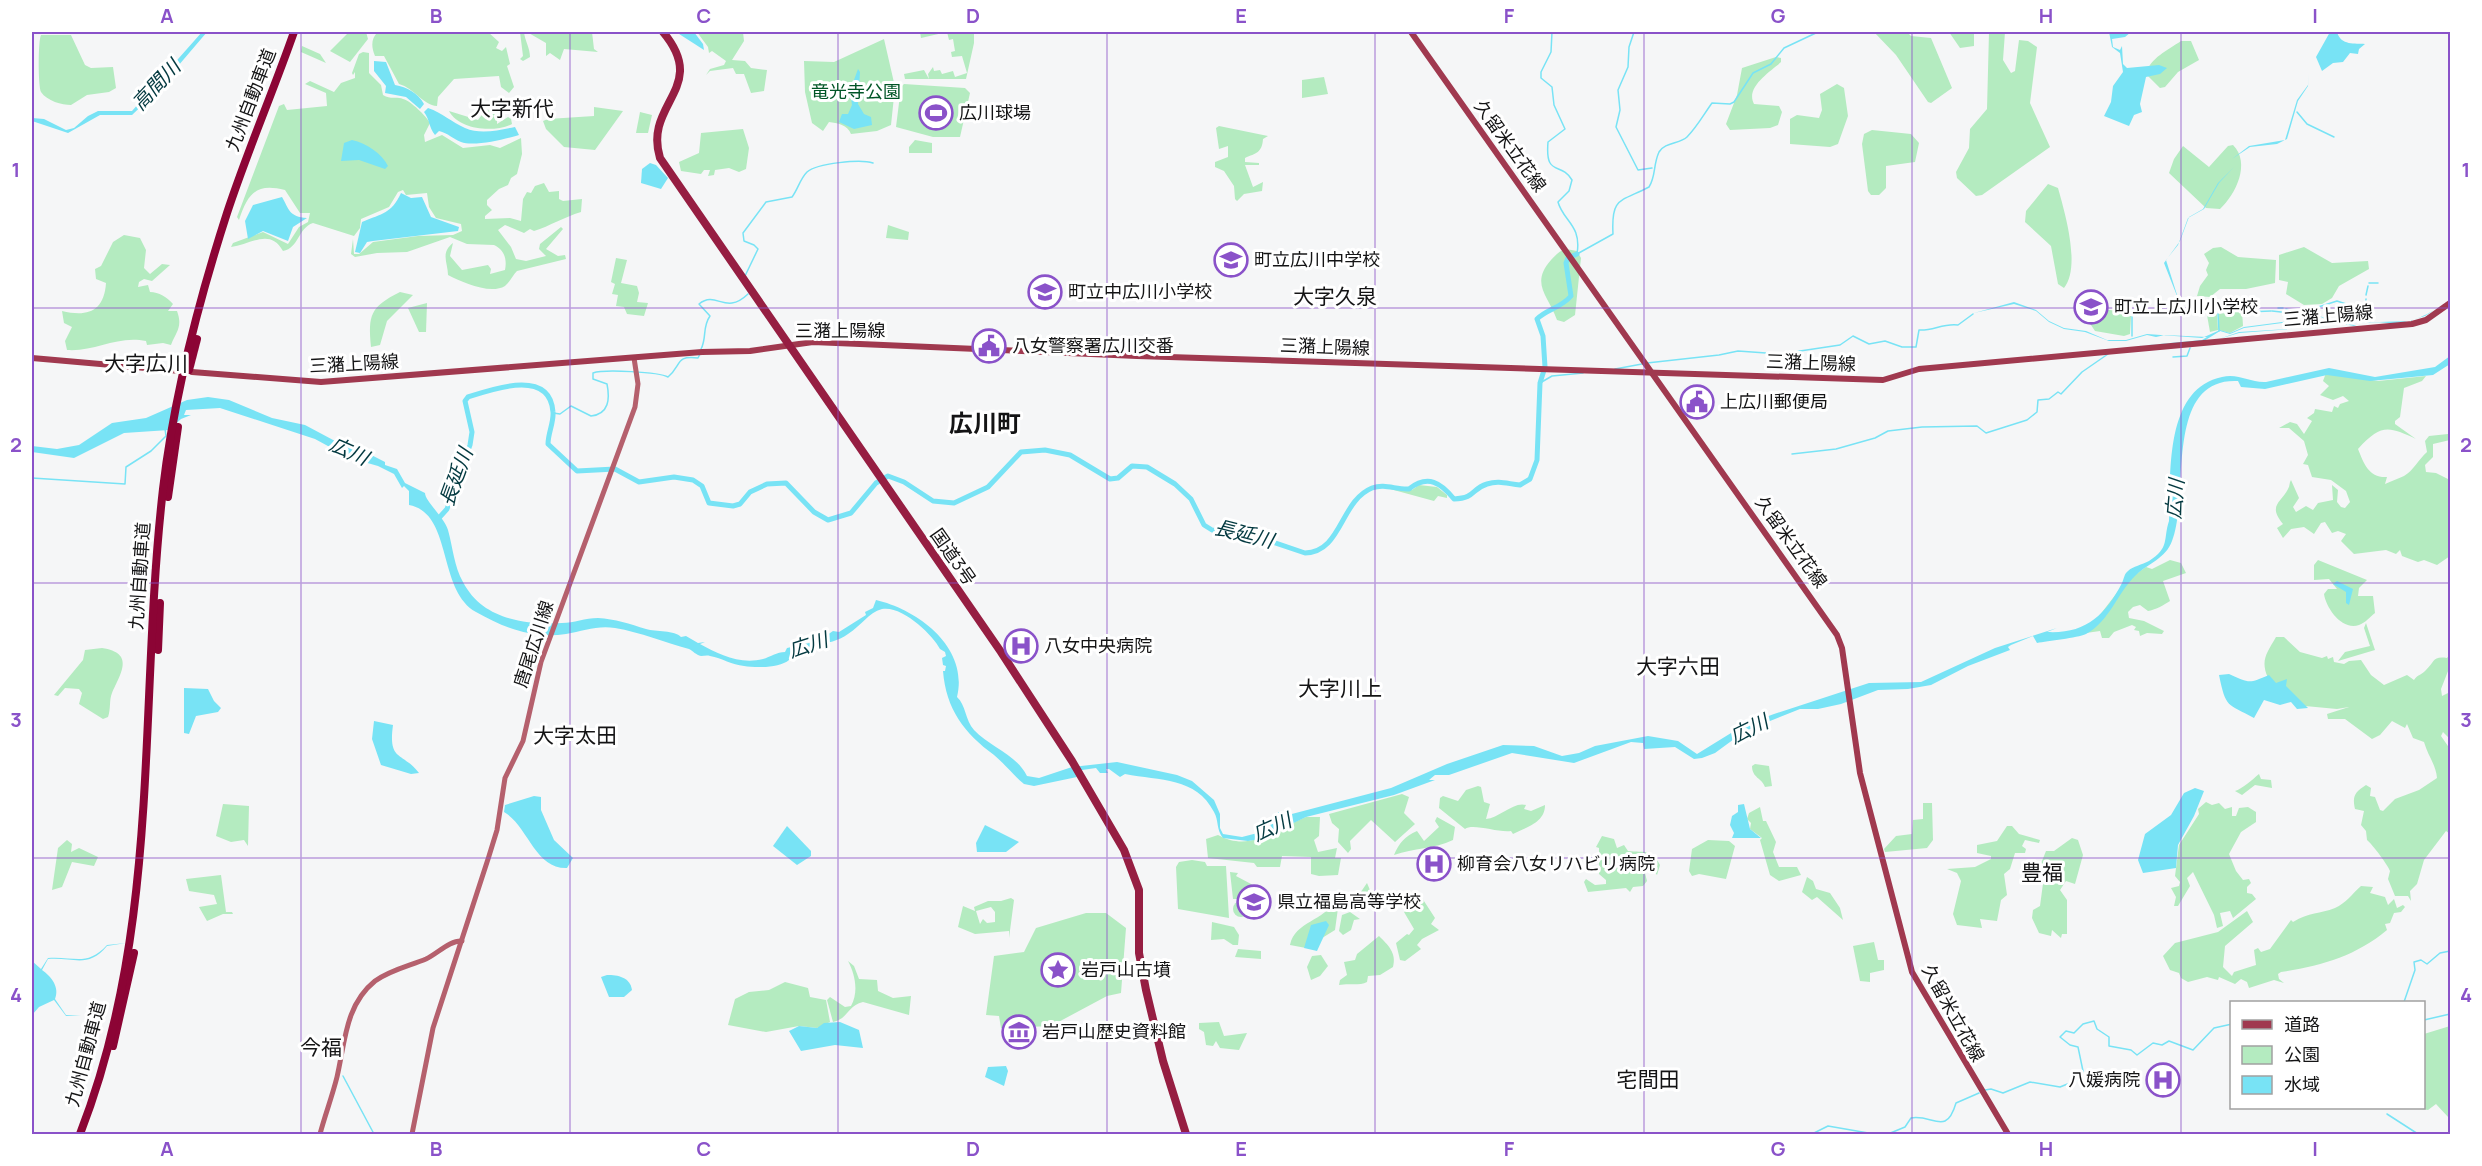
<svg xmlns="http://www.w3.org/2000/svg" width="2482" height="1166" font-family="Manrope,'Noto Sans JP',sans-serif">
<rect width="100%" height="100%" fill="#f5f6f7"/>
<!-- green -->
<g fill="#b4ebc0" fill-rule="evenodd">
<path d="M349,32h17l2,7 -18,23 -20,-11z"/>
<path d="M378,32h110l11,10 -3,6 6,3 4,-4 4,17 -3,2 7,21 -5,6 -8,-6 -2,-11 -45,3 -16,18 -1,9c-14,-1 -23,-18 -38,-22l-15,-28h-9c-4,-9 -4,-18 3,-24z"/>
<path d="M520,32h4c1,9 6,16 6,25l-7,4 -3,-2 3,-3z"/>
<path d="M527,32h65l2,17 4,3 -34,-3 -4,11 -10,-7 -4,3v-13z"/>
<path d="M697,32h46l1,9 -12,19 13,1 6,7 16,2 -3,21 -13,2 -7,-19h-8l-3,-6 -23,3 -4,4 4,-6 14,-4 2,-4 -14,-10 -3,2 -1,-6z"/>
<path d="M920,32h54v11l-8,36h-61l-1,-5 20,-4 5,9 -1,-5 5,-7 1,4 6,-1 2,4 11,-3 2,6 12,-4 -5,-17 -10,1 -1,-5 4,-1 -2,-12 -4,1 -2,-8 -26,6z"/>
<path d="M1874,32h33l4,4 20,2 21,50 -21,15 -3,-1 -32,-47z"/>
<path d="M1949,32h25v14l-14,2z"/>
<path d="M1989,32h16l-2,28 8,13 4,-2 4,-31 9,1 9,6 -7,56 20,44 -68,48 -6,1 -19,-18 -1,-6 13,-24 1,-19 17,-20z"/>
<path d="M41,35h30l14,30 6,3 22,-1 3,21 -7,4 -22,3 -16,10c-9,0 -24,-4 -30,-13 -3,-6 -3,-52 0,-57z"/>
<path d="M884,39l11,48 -4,38 -14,6 -26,3c-3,-9 -14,-11 -22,-12l-6,9 -11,-8 -7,-31 -1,-31 30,1z"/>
<path d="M2181,41h10l8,19 -21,12 -13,15 -5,1 -14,-14c4,-16 22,-24 35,-33z"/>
<path d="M302,46l18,8 6,9 -25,-11z"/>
<path d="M363,52l6,1v20l12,12 2,10c8,5 13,1 20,4 8,2 23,17 27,24l-6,12 1,7 17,-7 21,13 27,-3 10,3 21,-10 1,16 -5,20 -6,4 -3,7 -9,4 -12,11v5l5,5 -7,6v3l25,-1 11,3 2,-22 4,-7 4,1 4,-7 9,-3 5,9 10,-1v8l4,2 19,-2 -1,13c-17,5 -31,14 -47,19l-4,-2 -6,4 -19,-8 -7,5 13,17 5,12 10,2 20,-5 -7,-7 1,-5 21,-17 2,2 -17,20 12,7 7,-1 1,4 -49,12c-4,4 -8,12 -12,15 -15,9 -43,-4 -57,-11 0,-12 -8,-22 5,-32l-3,13 12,14 26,-5 3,4 -1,5 15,-4c2,-10 0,-20 -11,-25l-27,-1 -17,-7 -43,15 -30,1 -22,4 -4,-3 2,-15 1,15h5l14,-12 45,-6 35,-1 9,-4 -1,-7 -25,-6 -7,-11 -2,-14 -21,2 -3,-5 -5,2 -9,15 -28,12 -1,9 -6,8 -41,-13c-15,5 -14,25 -30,28 -13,-24 -33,-6 -52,-4l2,-4 30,-11 25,12 11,-17 9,-5 2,-9h-10l-15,-23c-29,-7 -37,3 -46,30l-2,-3 42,-111 5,-2 3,6 40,-4 -1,-13 -21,-9 5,-3 24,11 7,-9 14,-5v-6l-2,3 -1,-2 7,-19z"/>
<path d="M1776,57l5,1v4c-11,10 -36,25 -27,42l25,2 3,6 -4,13 -8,3 -40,2 -4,-6 11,-29 5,-27z"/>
<path d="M1324,77l4,17 -26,4v-18z"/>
<path d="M904,84l61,4 5,5 -10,44h-27l-37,-10 5,-40z"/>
<path d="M1837,84l7,4 4,28 -10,28 -8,3 -40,-3v-25l7,-4 22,3 3,-8 -2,-16z"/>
<path d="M594,107l29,4 -28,39 -31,-3 -18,-18 -3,-8 5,-2 46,-3z"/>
<path d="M493,109l4,4v11l11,-7 3,2 1,5c-18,9 -53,6 -63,-13l29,9 6,-8z"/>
<path d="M640,112l12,3 -4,18h-12z"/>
<path d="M1219,126l49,10 -5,3c-1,14 -7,14 -18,19v4l14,1v2h-14l8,22 10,-5 -1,9 -18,3 -7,7 -2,-2 -1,-13 -10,-15 -9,-4v-5l13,-5v-11l-9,3 -3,-21z"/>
<path d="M743,129l6,19 -3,21 -7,3 -10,-4 -14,2 -1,5 -6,1 2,-6h-6l-3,4 -20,-3 -2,-9 20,-9 2,-20z"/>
<path d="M1872,130l39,4 8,9 -4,19 -29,4v22l-7,7h-8l-3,-4 -6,-47 2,-10z"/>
<path d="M915,140l17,3v10h-23v-6z"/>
<path d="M2233,145c18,18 3,49 -13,64l-14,-1 -37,-35 5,-14 9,-13 26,21 19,-21z"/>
<path d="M2048,184l10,4c7,25 23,79 6,100l-6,-4 -7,-38 -26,-24 1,-11z"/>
<path d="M888,225l21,7 -1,8 -22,-2z"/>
<path d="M124,235l16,3 6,12 -2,18 6,6 12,-10 8,1 -18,16 -8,-2 -5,3 -1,5 10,-2 2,7c9,0 17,5 23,12l-5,7h9c6,16 -1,21 -6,34l-8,-2 -16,2 -1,-4c-29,-6 -51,11 -79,9l-2,-9 7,-14 -8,-4 -2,-12c25,6 42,1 44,-28l-10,-4 -1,-10 6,-3 12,-24z"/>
<path d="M2221,247l17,10 38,3 -1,23 -29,6h-26l-10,8 -13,-1 3,-10 8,-11 -2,-5 3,-7 -5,-9 9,-6z"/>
<path d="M2304,247l28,16 36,-2 1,8 -30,17 -7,12 -10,6 -18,1 -18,-11 2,-12 -9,-2v-25z"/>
<path d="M1566,249l11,2 4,7 -6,57 -11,7 -7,-2c-9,-25 -27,-36 -6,-60 5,-5 8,-9 15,-11z"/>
<path d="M616,258l11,2 -6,23 16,3 2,7 -2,9 11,1 -4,13 -17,-2 -3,-7 -8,-1 2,-11 -6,-1 3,-10 -4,-2z"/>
<path d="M400,292l13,3 -26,26 -7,24 -9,2c-3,-32 -1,-40 29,-55z"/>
<path d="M427,303l-1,29h-7l-11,-24z"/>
<path d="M2093,308l33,4v4h5l-1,18 -6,2 -29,-5 -4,-6z"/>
<path d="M2242,311l1,15 -13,7 -11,-3 -1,-16z"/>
<path d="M2217,314l1,16 -8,2 -3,-17z"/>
<path d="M2326,373l52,8 48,-5 -4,5 -18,7 -4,29 -5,4v3l21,15c-28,-13 -35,-15 -58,10 6,15 11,29 29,28l-2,7c6,-3 13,-5 19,-8 9,-5 15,-17 23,-24l-2,-11 4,-5 19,-2 2,6 -17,4v13l-8,8 1,7 10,1 14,7v76l-13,9 -13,-5 -6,2 -16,-6 -2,-6 -4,4 -10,-4 -32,4 -13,-13 5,-7 -8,-3 -6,2 -7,-11 -4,1 -7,11 -10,-7 -13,2 -8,9 -6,-10 6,-4c-16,-19 -1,-22 5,-35 2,-3 1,-6 3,-9l8,18 -6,9 3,5 10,-6 7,4 5,-7 15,-3 -1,-15 6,5 -1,12 4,5 4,1 5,-6 -4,-11 -15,-11 -19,-3 -4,-12 -5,-1 5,-9 -4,-14 -15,-13h-10l11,-6 7,2 7,10 8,-13 -5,-3 7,-5 1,-4 17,3 2,-6 4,2 2,-4 9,-3 -6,-5 -10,4 -13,-5 9,-9 -6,-5z"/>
<path d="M1419,485l18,2 10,8v3l-9,-2 -4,5 -44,-12 22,1z"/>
<path d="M2170,560l11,3 5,10 -23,8 7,20c-6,4 -15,9 -22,10l-8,-6 -7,2 -5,5 1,6 15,3 20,10 -2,3 -15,-1 -7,3 -1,-5 -5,-1 2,-3 -4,-2 -18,7 -5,6h-7l-2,-7 -14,2 40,-52 20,-14 6,2z"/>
<path d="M2318,560l49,20 -8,8 -1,8h15l2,17c-5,4 -10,10 -16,12 -17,6 -33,-17 -35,-31l4,-5h9l-8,-10 -15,1v-15z"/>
<path d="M2366,623l9,27 -37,11 7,-9 25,-6 -6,-18z"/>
<path d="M2276,637h8l16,15 22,6 5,-2 1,3 5,-2 1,5 10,2 5,-3 12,-1 10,15 13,10 23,-10 7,5c4,-6 8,-5 12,-10 9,-8 6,-14 21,-12l3,-4 -2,-10 2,-1v23l-9,23 1,7 8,-4v47l-7,-7 -2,4 9,13v42l-2,2 2,6v35l-4,-3 -22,29 -7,24 -7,7 1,10 -3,-5h-13l-7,-17 2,-8c-2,-6 -18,-27 -23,-31l-1,-9 -5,-6 3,-14 -9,-2c-3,-13 0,-17 11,-24l5,3 -1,8 5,1 5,13 3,1 12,-12 24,-9 18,-12c-1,-13 -9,-22 -13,-36l-11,-4 -6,-14 -2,4 -13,-7 -12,14 -8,4 -27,-20h-17l-1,-5 22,-7 -12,2 -32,-3 -37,-28c-8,-18 -1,-25 8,-41z"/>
<path d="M102,648c33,5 19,25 10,45 -3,7 -1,16 -4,24l-5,2 -24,-15 3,-11 -3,-4 -14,-1 -7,8 -4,-1 29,-35 2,-10z"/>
<path d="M1755,764l14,2 3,20 -7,1c-3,-9 -13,-9 -13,-21z"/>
<path d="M2259,774l2,5 10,1 1,8 -17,-3 -13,10 -7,-4c7,-2 17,-11 24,-17z"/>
<path d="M1478,786l3,1 3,15 6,2 -4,15c13,-1 28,-18 40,-14l-2,4 7,2 14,-6c0,18 -19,22 -32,29l-2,-3c-13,2 -38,-8 -46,-2l-26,-21 1,-10 3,-2 15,5 8,-11z"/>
<path d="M1402,794l7,3 -5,16 11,11 -20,18 -24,-22 -21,21 1,8 -3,4 -10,-11 1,-13 -7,-6 -3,-9z"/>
<path d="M2206,802l6,3 7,-2 6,6 7,-2v9h4l3,-8 9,-1 8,5v10l-15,10 -12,22 7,17 7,9 6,-1 2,4 -4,4v6l5,1 4,5 -23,19 -3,-7 -10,2 3,13 -6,2 -3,-13 -21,-43 -6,6 3,8 -12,20h-4l2,-9 -5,-9 8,-2 1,-4 -5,-6 4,-31 20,-31 -1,-5z"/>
<path d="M1923,803h9l1,37 -6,8 -42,4 -1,-3 12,-13 16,-2 1,-14 10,-1z"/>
<path d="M223,804l26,2 -1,40 -4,-6 -13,2 -15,-6z"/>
<path d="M1760,807l3,14h3l10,21 -3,10 6,15h18l4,8 -22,6 -9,-6 -10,-35 2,-2 -12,-9 1,-6 -4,-4 2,-6z"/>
<path d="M1306,817h14l-1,19 -5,4 4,12 19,-4 -2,10h6l-3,17 -19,1 -8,-2v-17l-29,-1 -2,11h-23l-3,-4 -46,-5 -2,-19 12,-4c32,18 59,-6 88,-18z"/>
<path d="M1437,817l18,10 -2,13c-19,9 -39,8 -59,15 5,-12 11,-19 23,-24l7,10 15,-14 -4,-6z"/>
<path d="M2007,826h5l7,8 21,6 -1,3 -14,-3 -3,6 4,3 -1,4h-10l-5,16 -6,5 3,21 -6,5 -4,21 -17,-2 2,9 -25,-3 -4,-11 8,-33 -4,-8 -10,-4 28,-2 16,-8v-3l-14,-3v-8l20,-4z"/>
<path d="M1602,836l12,3 3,9 7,-3 4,6c17,2 23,-3 32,14l-3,10 -11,-15 -3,5 4,16 -4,5 -10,1 -3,5 -4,-4 -38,4 -4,-10 2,-3 9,6 11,-1v-4l-7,-6v-26l-3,-1z"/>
<path d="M2072,838l6,2 5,15 -8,29 -9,-3 -6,9 7,10v34h-5l-1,4 -9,-8 -1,6 -12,-3 -7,-15 1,-8 7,-4 4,-30 -4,-10 6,-15h8z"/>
<path d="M67,840l5,4 -1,8 8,-4 19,9 -4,9 -22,-4 -10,25 -10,3 6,-42z"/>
<path d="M1708,840l21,1 6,5 -9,33 -27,-5 -7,2 -3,-5 3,-22z"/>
<path d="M1192,860l13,2 2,4h19l3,52 -51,-9 -2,-42 3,-5z"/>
<path d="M1230,872l8,1 -2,3 17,9 2,14h-22z"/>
<path d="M221,875l5,37h6l1,2h-10l-16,7 -8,-14 18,-3 -3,-9 -25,-4 -3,-12z"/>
<path d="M1807,877l6,4 3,8 14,4 10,15 3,12 -26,-23 -5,3 -10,-8z"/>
<path d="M1367,883l5,12 -5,11 -6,2 -7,-6z"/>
<path d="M2361,886l12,1 -3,6 15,4 3,8 6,-6 3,9 6,-3 2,2 -4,5 -7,1 -4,10 -5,1 2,6c-31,26 -66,36 -106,42l-3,2 1,5 5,4 -10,-3 -25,8 -2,-6 -6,-3 -6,5 -16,-7 -1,3 -11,-3 -19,5 -7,-4 -2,-5 -9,-3 -7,-14 12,-13 43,-11 29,-21 6,11 -28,24 -2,21 9,9 2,-4 22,-7 -2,-15 4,-2 3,4 9,-3 21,-29 2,2c16,-10 27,-8 42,-14 11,-5 17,-14 26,-22z"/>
<path d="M1011,898l3,2 -5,38v-7l-34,3 -17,-7 5,-21 12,5 -1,-4 14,-6h13zM991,907l4,5v10l-8,1 -4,-4 -3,5 -4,-13z"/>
<path d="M1422,898l13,20 -4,6 8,6 -17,9 -5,6 4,4 -16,12 -5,-1 -4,-17 11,-9 2,1 5,-6 -10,-17z"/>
<path d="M1335,900l4,1 -4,29 -29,18 -16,-3c5,-24 35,-24 45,-45z"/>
<circle cx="1241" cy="909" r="8"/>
<path d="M1350,912l10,7 -6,1 -3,10 -8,5 -4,-4 3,-16z"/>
<path d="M1086,913h20l20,15 -5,65 -14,3 -56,30 -50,2 -2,-12 -13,-1 8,-59 30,-4 12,-24z"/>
<path d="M1212,922l22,5 5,8 -1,10h-5l-9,-6 -13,1z"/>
<path d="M1379,936c9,9 18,17 14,31l-13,8 -12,1 -1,6c-7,4 -19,1 -28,3l1,-5 7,-5 -3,-13 11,-2 2,-6z"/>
<path d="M1874,942l4,18h6v10l-14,3v9l-10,-1 -7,-35z"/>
<path d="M1238,949l23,2v8l-26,-2z"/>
<path d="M1321,955l7,11 -8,10 -9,4 -4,-13 5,-11z"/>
<path d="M848,961l6,5 5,13 18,1 1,11 15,7 18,-2 -2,19 -46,-13c-16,4 -15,17 -30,20l-6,-22 3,-3 15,10 6,-1c8,-14 4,-32 -3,-45z"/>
<path d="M785,982l23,6 2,9 16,3 4,22 -13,6 -18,-2 -33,6 -38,-7 7,-26 14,-7 20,-2z"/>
<path d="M1219,1022l5,14 23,-3 -8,17 -19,-2 -4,-7 -3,5 -7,-1 -2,-13 -5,-3v-6z"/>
<path d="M2450,1026v92h-1l-13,-14 -8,6 -14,-2h10v-74z"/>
</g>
<!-- water -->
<g fill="#78e3f5">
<path d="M202,32h5l-52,61 -23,22h-32l-32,18 -36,-12v-3l12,1 22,11 8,-2 14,-12 10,-5h34z"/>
<path d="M676,32h18l9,12 1,6z"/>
<path d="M2109,32h22l-6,5 -13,2 1,8 7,3 2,-4 1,18 4,4 32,-3 8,3 -7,6 -14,3 -6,27 2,8 -8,3 -5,11 -25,-10 7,-14 2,-16 10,-14 -3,-19 -8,-6z"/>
<path d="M2330,32h7c4,14 18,11 28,12l-6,5 -1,5 -8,-1 -7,9 -10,1 -11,8 -6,-14z"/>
<path d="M374,61l12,1 9,23c12,2 23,8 29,19l-4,5 -14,-12 -21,-4 1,-7 -12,-15z"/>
<path d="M858,69l2,3 -2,32 6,10 7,3 1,8 -18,4 -15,-7 3,-8h6l4,-9 -3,-20 5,-5z"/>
<path d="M2309,73l-1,13 -10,15 -11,38 -10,5 -27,3 -18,12 17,-13 36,-6 12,-40 11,-15z"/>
<path d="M428,108c15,5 23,14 37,20 16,7 34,2 50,-1l4,8c-14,4 -45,12 -58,7 -8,-3 -13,-9 -22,-11l-4,4c-6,-7 -5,-15 -11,-23z"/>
<path d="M352,140c15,3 30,14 36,26l-3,3 -26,-9 -18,1 3,-18z"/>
<path d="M650,163l6,2 12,13 -7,11 -20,-6 1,-14z"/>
<path d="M2234,167l-15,16 -15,26 -16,9 -10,27 -12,15 13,41 -15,-38 16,-22 9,-24 14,-8 15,-26z"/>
<path d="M401,193l10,5 11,-1 9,20 28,10 -1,4 -85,10 -6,1 -7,11 -5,-1 7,-30c21,-9 29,-8 39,-29z"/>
<path d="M282,197c7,12 7,20 25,21l-14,9 -5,14 -25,-10 -15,8 -3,-18 8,-16z"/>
<path d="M2450,300c-18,12 -36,24 -61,23 -13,-1 -25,-2 -38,1l8,3 -30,-6 -12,-6 -27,14 -51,4 -20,6 20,-7 51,-3 19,-13 -11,1 -8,5 -46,6 -14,6 -10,-3 -16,10 -66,5 64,-6 5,-3 -42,-2 -9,2 -9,-2 -21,6h-17l-24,-9 -21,-3 -15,-7 -13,-11 -22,-7 -40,9 40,-11 22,8 13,11 15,7 22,3 21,9h19l21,-6 55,4 18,-8 10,3 14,-6 46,-6 9,-5 16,-2 14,6 20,3 60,-2 16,-5z"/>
<path d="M2450,356v8l-17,11 -63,6 -43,-6 -62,14 -24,-2 -3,-6c-75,-4 -48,115 -66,160 -6,17 -23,22 -36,34 -19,18 -26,46 -50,59 -9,4 -38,7 -49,9l-4,-7 -22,9 -3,2 2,3 -42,16 -37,19 -23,4 -30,1 -37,14 -23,5h-18l-55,22 -30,22 -13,5 -8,1 -19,-12 -31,2 -1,-6 -12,-1 -57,21 -62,-10 -63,22h-14l-6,5h6l-41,15 -88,22 -45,22 -13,2 -25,-3c-7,-9 -4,-17 -9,-26 -18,-35 -54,-31 -89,-38l-5,3 -11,-8h-3l2,4h-8l-4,-5 -14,2 -5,7 -43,9 -10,-2c-11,-9 -19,-20 -30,-29 -30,-22 -48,-46 -51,-84h2l1,-5 -3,-1 -1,-7 4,-2 -1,-4 -5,-3c-7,-14 -38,-44 -58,-40 -14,4 -20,16 -34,25 -10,7 -20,9 -33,11 -8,1 -21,11 -26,15 -9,8 -33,8 -45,6 -12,-1 -22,-8 -34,-10 -3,-1 -6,0 -9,0 -5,-1 -8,-5 -12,-7 -23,-6 -49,-17 -74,-21 -17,-3 -32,3 -49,6 -33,5 -62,-6 -90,-22 -39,-22 -23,-99 -67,-107v-14l-5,-5 -2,2 -8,-14 -16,-8 -28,-8 -35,-19 -95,-31 -34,2 -2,5h7l-10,4 -12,11 -45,3 -50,25 -42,-6v-6l25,3 22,-4 33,-22 34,-5 41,-18 21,-3 21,3 43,18 33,7 30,16 7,-1 43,22v3l12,4 8,14 20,10c0,8 19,24 23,37 5,18 6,36 15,52 19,37 61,43 99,41 12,0 23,-5 36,-5 17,1 32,6 48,11 10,3 29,1 35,8l5,-1 12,7 7,-1 -5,2c18,10 40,21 63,15 7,-2 14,-7 22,-7l2,-4 31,-7 15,-10 6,1 27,-17 -1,-3 8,-4 3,-8c43,10 93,48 81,97 9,8 8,23 17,33 16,17 42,24 53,46l12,2 33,-11 45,-5 60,13 15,6 22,19 6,14v14l3,6 19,3 31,-8 -4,-6 9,-5v-6l10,3 103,-27 56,-24 56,-19 31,1 28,10 17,-3 16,-7 53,-10 30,5 19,13 47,-29 30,-11 95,-31 52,-1 74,-34 62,-20 -10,4c38,2 58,-16 75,-49 2,-4 2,-9 6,-12 5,-5 14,-6 21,-10 21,-13 14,-22 20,-40 2,-47 -5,-132 53,-144 17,-4 28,6 44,5l63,-14 46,9 60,-10z"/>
<path d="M2337,581l16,8 -4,16 -3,-2v-11l-13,-8z"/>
<path d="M2229,674c21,9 19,10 40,1l7,8 11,-4 -1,7 22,22 -11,1 -6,-7 -11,3 -16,-5 -10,18c-27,-15 -28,-9 -35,-43z"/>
<path d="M184,688l24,1 6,12 7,7 -3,4 -22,4 -7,18 -5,-1z"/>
<path d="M374,721l19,4c-5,37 9,26 26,48l-8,1 -30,-9 -9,-26z"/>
<path d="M2195,788l9,3 -10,25 -16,29 -2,23 -33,5 -5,-13 7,-26 26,-19 13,-22z"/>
<path d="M534,796l7,1v13l13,30 19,18 -6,10c-32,1 -39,-42 -63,-56l1,-7z"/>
<path d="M1744,804l6,25 11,9h-29l2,-5 -4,-8 2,-9 6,-4v-7z"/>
<path d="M985,825l34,17 -13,10h-29l-1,-9z"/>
<path d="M787,826l24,25v5l-14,9 -24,-19z"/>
<path d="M1326,921l3,4 -12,26 -13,-3 7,-23z"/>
<path d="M126,943l-19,3c-19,23 -33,11 -59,13l-6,11c9,6 18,17 13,29l11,16 15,1h-15l-12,-16 -15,7 -7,8v-54l9,8 7,-11c26,-2 39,9 59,-13z"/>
<path d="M607,975c11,0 23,2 25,15l-8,7h-15l-8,-20z"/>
<path d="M840,1022l19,8 4,18 -28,-3 -34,6 -12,-20 10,-5 18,2 7,-5z"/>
<path d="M1006,1066l2,5 -4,15 -19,-9 3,-10z"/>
</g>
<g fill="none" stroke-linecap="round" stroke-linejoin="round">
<!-- stream -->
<g stroke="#78e3f5" stroke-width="1.5">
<path d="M1552,32l-1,20 -10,20v6l11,9 2,18 11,24 -17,13c-3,36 13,19 24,38l-3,11 -11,11c5,19 24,23 19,52l36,-20c-2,-37 7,-32 36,-47 7,-11 4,-22 10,-35 6,-10 21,-8 28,-15 10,-10 17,-23 25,-34l18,1 4,-2 19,-29 18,-9 13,-16 34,-16"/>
<path d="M1634,32l-5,15 -1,20 -10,23 2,20 -4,17 22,43 14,-2"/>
<path d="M2297,112l10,12 27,13"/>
<path d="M745,276l13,-27 -4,-4 -10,-4 -1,-8 23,-31 26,-5c6,-8 8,-18 15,-25 10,-9 54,-13 66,-9"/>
<path d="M2369,283h9"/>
<path d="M2366,295l2,-9"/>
<path d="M2278,308h5"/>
<path d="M2286,309l11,3"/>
<path d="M2309,310l28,-9 9,3"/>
<path d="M2272,311l18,2"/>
<path d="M2132,312v24"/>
<path d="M2247,312l24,-1"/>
<path d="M2218,314l1,17"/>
<path d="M2364,321l2,-22"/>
<path d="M701,349c6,-11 1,-22 9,-33l-11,-12c18,-14 26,12 49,-10"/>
<path d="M2173,357l14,-1 3,-8"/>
<path d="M1647,363l72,-8 19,-4 42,3 60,-9 13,-9 16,8 16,-3 17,6h14l3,-17c14,1 24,-7 39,-5l15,-11"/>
<path d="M1615,369l27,-5"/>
<path d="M1540,383l12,-7 31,-3"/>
<path d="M553,413l7,1 11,-8 20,10c18,-2 19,-17 16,-32l-14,-5v-6c11,-4 66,-1 75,4 14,-12 7,-22 30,-19l2,-4"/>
<path d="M1792,454l44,-5 39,-11 13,-7 34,-4 55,-1 9,7 41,-13 10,-8 1,-12 11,-1 9,-7 3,2 21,-22 26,-18"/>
<path d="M32,478l93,6 1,-17 25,-16 15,-15 -1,-7"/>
<path d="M2404,1002l11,-32 -1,-8 7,-2 6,4 13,-11 10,-2"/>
<path d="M2424,1020l26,-6"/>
<path d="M343,1076l31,58"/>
<path d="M1985,1090l6,-1 12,4 27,-11 30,5 20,-8 3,-8 -5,-24 -8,-2 -10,-8 6,-6 8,2 9,-9 11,-3 3,8 12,8v9l22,4 6,5 16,-12 9,2 7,-4 24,9 21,-22 18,-4"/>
<path d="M2387,1114l31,20"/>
<path d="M1812,1134l16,-8 46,8"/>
<path d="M1888,1134l17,-7 6,-9c22,-4 35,19 45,-15l23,-10"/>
</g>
<!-- river -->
<path stroke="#78e3f5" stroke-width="5" d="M438,519l9,-10 23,-64 2,-13 -7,-31 3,-4c25,-8 82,-29 85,15 1,10 -5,21 -5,32l29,27 38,-2 24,13 35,-5 19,3 9,6 7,17 24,3 7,-2 10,-12 17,-8 19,-1 28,29 14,8 23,-7 25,-30 12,-7 16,6 29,19 21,2 34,-16 33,-35 24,-2 25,5 40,24 8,-1 14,-12 15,1 28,17 16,15 13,26 8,5 40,5 53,18c37,-1 35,-52 67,-65 13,-5 24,2 37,1 19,-15 32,-6 45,10 22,-1 17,-10 33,-15 12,-4 21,0 33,1l10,-6 7,-19 3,-77 5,-16 -2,-31 -6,-17c10,-10 24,-11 34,-23l-5,-33 2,-5 9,-4"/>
<!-- secondary -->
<g stroke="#b5606d" stroke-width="5">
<path d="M320,1134c5,-19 12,-37 17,-57 8,-34 8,-72 38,-96 15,-11 34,-15 51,-22 11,-5 24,-19 36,-18"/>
<path d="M412,1134l21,-106 56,-172 8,-26 8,-52 18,-37 18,-79 94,-255 3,-23 -4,-26"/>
</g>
<!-- primary -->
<g stroke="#a0394f" stroke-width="6">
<path d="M1411,32l426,603 5,13 18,125 52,199 96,162"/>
<path d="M32,358l148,13"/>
<path d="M192,372l129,10 381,-30 48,-1 63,-9 324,14 746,24 36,-11 493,-45 14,-4 24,-17"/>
</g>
<!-- trunk -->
<path stroke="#961e42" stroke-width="8" d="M663,32c47,56 -20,71 -3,126l341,494 71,109 52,89 15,40v63l7,37 17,71 23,73"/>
<!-- motorway -->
<g stroke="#8c0435" stroke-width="8">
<path d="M189,370l8,-31"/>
<path d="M168,497l10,-70"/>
<path d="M158,650l2,-47"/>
<path d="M113,1046l21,-93"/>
<path d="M80,1134c82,-211 58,-426 83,-645 11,-94 35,-186 64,-276 20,-61 46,-121 67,-181"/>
</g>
</g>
<!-- grid -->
<path fill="none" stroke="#8a52c9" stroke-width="1.5" stroke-opacity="0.55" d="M301,32v1102M570,32v1102M838,32v1102M1107,32v1102M1375,32v1102M1644,32v1102M1912,32v1102M2181,32v1102M32,308h2418M32,583h2418M32,858h2418"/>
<!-- icons -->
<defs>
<symbol id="stadium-ring" viewBox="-11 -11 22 22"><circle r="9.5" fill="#fff" stroke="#8a52c9" stroke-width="1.5"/><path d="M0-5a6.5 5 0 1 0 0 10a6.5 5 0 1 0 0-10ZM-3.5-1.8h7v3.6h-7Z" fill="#8a52c9"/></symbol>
<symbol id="school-ring" viewBox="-11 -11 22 22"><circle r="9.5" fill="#fff" stroke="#8a52c9" stroke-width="1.5"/><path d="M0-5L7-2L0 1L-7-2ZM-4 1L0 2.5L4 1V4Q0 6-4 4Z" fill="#8a52c9"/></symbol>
<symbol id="civic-ring" viewBox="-11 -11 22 22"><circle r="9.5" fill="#fff" stroke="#8a52c9" stroke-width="1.5"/><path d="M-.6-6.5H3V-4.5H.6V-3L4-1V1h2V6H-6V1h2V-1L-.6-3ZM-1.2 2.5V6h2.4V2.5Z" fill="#8a52c9"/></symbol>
<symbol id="hospital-ring" viewBox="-11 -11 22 22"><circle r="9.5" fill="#fff" stroke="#8a52c9" stroke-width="1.5"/><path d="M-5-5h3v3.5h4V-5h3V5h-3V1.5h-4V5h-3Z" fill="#8a52c9"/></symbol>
<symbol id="sight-ring" viewBox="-11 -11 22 22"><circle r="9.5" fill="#fff" stroke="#8a52c9" stroke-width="1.5"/><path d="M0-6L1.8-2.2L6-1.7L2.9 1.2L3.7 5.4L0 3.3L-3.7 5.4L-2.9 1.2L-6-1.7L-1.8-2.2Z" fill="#8a52c9"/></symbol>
<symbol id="museum-ring" viewBox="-11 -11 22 22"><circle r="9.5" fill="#fff" stroke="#8a52c9" stroke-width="1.5"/><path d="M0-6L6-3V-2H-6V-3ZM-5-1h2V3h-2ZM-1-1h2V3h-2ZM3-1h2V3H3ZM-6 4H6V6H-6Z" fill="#8a52c9"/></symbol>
</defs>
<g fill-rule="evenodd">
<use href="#stadium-ring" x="917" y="94" width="38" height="38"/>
<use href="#school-ring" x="1212" y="241" width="38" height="38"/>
<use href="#school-ring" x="1026" y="273" width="38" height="38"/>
<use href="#school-ring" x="2072" y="288" width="38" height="38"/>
<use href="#civic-ring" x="970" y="327" width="38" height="38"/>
<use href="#civic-ring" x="1678" y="383" width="38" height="38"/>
<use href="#hospital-ring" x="1002" y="627" width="38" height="38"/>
<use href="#hospital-ring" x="1415" y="845" width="38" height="38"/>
<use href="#school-ring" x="1235" y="883" width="38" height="38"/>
<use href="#sight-ring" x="1039" y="951" width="38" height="38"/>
<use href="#museum-ring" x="1000" y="1013" width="38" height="38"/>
<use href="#hospital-ring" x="2144" y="1061" width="38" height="38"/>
</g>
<g text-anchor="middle" stroke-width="6" stroke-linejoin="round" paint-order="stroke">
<!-- park labels -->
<g font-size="18" fill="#005526" stroke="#fff">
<text x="856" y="98">竜光寺公園</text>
</g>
<!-- street labels -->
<g font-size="18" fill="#141415" stroke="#fff">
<text transform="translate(251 100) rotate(-69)" y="6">九州自動車道</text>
<text transform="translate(1510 146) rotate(54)" y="6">久留米立花線</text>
<text transform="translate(2328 316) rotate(-5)" y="6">三潴上陽線</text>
<text x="840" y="337">三潴上陽線</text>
<text transform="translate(1325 347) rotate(2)" y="6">三潴上陽線</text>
<text transform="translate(1811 363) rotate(2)" y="6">三潴上陽線</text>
<text transform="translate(354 364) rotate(-3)" y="6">三潴上陽線</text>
<text transform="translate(1791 542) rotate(54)" y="6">久留米立花線</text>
<text transform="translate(953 557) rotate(55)" y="6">国道3号</text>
<text transform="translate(140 576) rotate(-86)" y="6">九州自動車道</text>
<text transform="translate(534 644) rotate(-72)" y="6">唐尾広川線</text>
<text transform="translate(1953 1013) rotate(61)" y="6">久留米立花線</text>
<text transform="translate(86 1054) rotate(-75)" y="6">九州自動車道</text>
</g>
<!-- poi labels -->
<g font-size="18" fill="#141415" stroke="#fff" text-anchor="start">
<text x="959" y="119">広川球場</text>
<text x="1254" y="266">町立広川中学校</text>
<text x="1068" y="298">町立中広川小学校</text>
<text x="2114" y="313">町立上広川小学校</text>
<text x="1012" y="352">八女警察署広川交番</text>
<text x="1720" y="408">上広川郵便局</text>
<text x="1044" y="652">八女中央病院</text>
<text x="1457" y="870">柳育会八女リハビリ病院</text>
<text x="1277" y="908">県立福島高等学校</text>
<text x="1081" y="976">岩戸山古墳</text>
<text x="1042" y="1038">岩戸山歴史資料館</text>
<text x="2140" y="1086" text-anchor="end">八媛病院</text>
</g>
<!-- water labels -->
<g font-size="20" font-style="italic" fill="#033940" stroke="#fff">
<text transform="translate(156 85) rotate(-47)" y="7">高間川</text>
<text transform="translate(349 451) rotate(24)" y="7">広川</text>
<text transform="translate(456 477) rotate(-70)" y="7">長延川</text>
<text transform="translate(2175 499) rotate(-85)" y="7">広川</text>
<text transform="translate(1244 534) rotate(14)" y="7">長延川</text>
<text transform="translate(808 645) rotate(-18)" y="7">広川</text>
<text transform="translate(1749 729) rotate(-26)" y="7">広川</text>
<text transform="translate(1272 827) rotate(-24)" y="7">広川</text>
</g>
<!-- quarter labels -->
<g font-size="21" fill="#141415" stroke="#fff">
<text x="512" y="116">大字新代</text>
<text x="1335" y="304">大字久泉</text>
<text x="146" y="371">大字広川</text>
<text x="1678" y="674">大字六田</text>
<text x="1340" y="696">大字川上</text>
<text x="575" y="743">大字太田</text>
<text x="2042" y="880">豊福</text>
<text x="321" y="1055">今福</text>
<text x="1648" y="1087">宅間田</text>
</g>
<!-- district labels -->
<g font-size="24" font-weight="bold" fill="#141415" stroke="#fff">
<text x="985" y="432">広川町</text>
</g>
</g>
<!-- border -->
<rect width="2482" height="1166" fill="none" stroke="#ffffff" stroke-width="66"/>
<!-- legend -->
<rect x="2230" y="1001" width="195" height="108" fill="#ffffff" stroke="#a1a1a1" stroke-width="1.5"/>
<rect x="2242" y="1020" width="30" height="9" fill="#a0394f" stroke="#a1a1a1" stroke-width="1.5"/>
<text x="2284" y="1031" font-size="18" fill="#141415">道路</text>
<rect x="2242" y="1046" width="30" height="18" fill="#b4ebc0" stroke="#a1a1a1" stroke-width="1.5"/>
<text x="2284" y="1061" font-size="18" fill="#141415">公園</text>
<rect x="2242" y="1076" width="30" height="18" fill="#78e3f5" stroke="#a1a1a1" stroke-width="1.5"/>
<text x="2284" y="1091" font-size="18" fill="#141415">水域</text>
<rect x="33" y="33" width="2416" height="1100" fill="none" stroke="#8a52c9" stroke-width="2"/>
<g font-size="20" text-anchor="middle" font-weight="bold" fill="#8a52c9">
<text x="167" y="23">A</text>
<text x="436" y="23">B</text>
<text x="704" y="23">C</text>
<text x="973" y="23">D</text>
<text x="1241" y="23">E</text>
<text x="1509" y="23">F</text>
<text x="1778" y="23">G</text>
<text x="2046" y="23">H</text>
<text x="2315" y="23">I</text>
<text x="16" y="177">1</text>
<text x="2466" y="177">1</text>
<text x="16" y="452">2</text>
<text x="2466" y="452">2</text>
<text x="16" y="727">3</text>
<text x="2466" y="727">3</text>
<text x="16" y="1002">4</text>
<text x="2466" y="1002">4</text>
<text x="167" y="1156">A</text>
<text x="436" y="1156">B</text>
<text x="704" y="1156">C</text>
<text x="973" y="1156">D</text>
<text x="1241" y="1156">E</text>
<text x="1509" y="1156">F</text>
<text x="1778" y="1156">G</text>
<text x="2046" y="1156">H</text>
<text x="2315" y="1156">I</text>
</g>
</svg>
